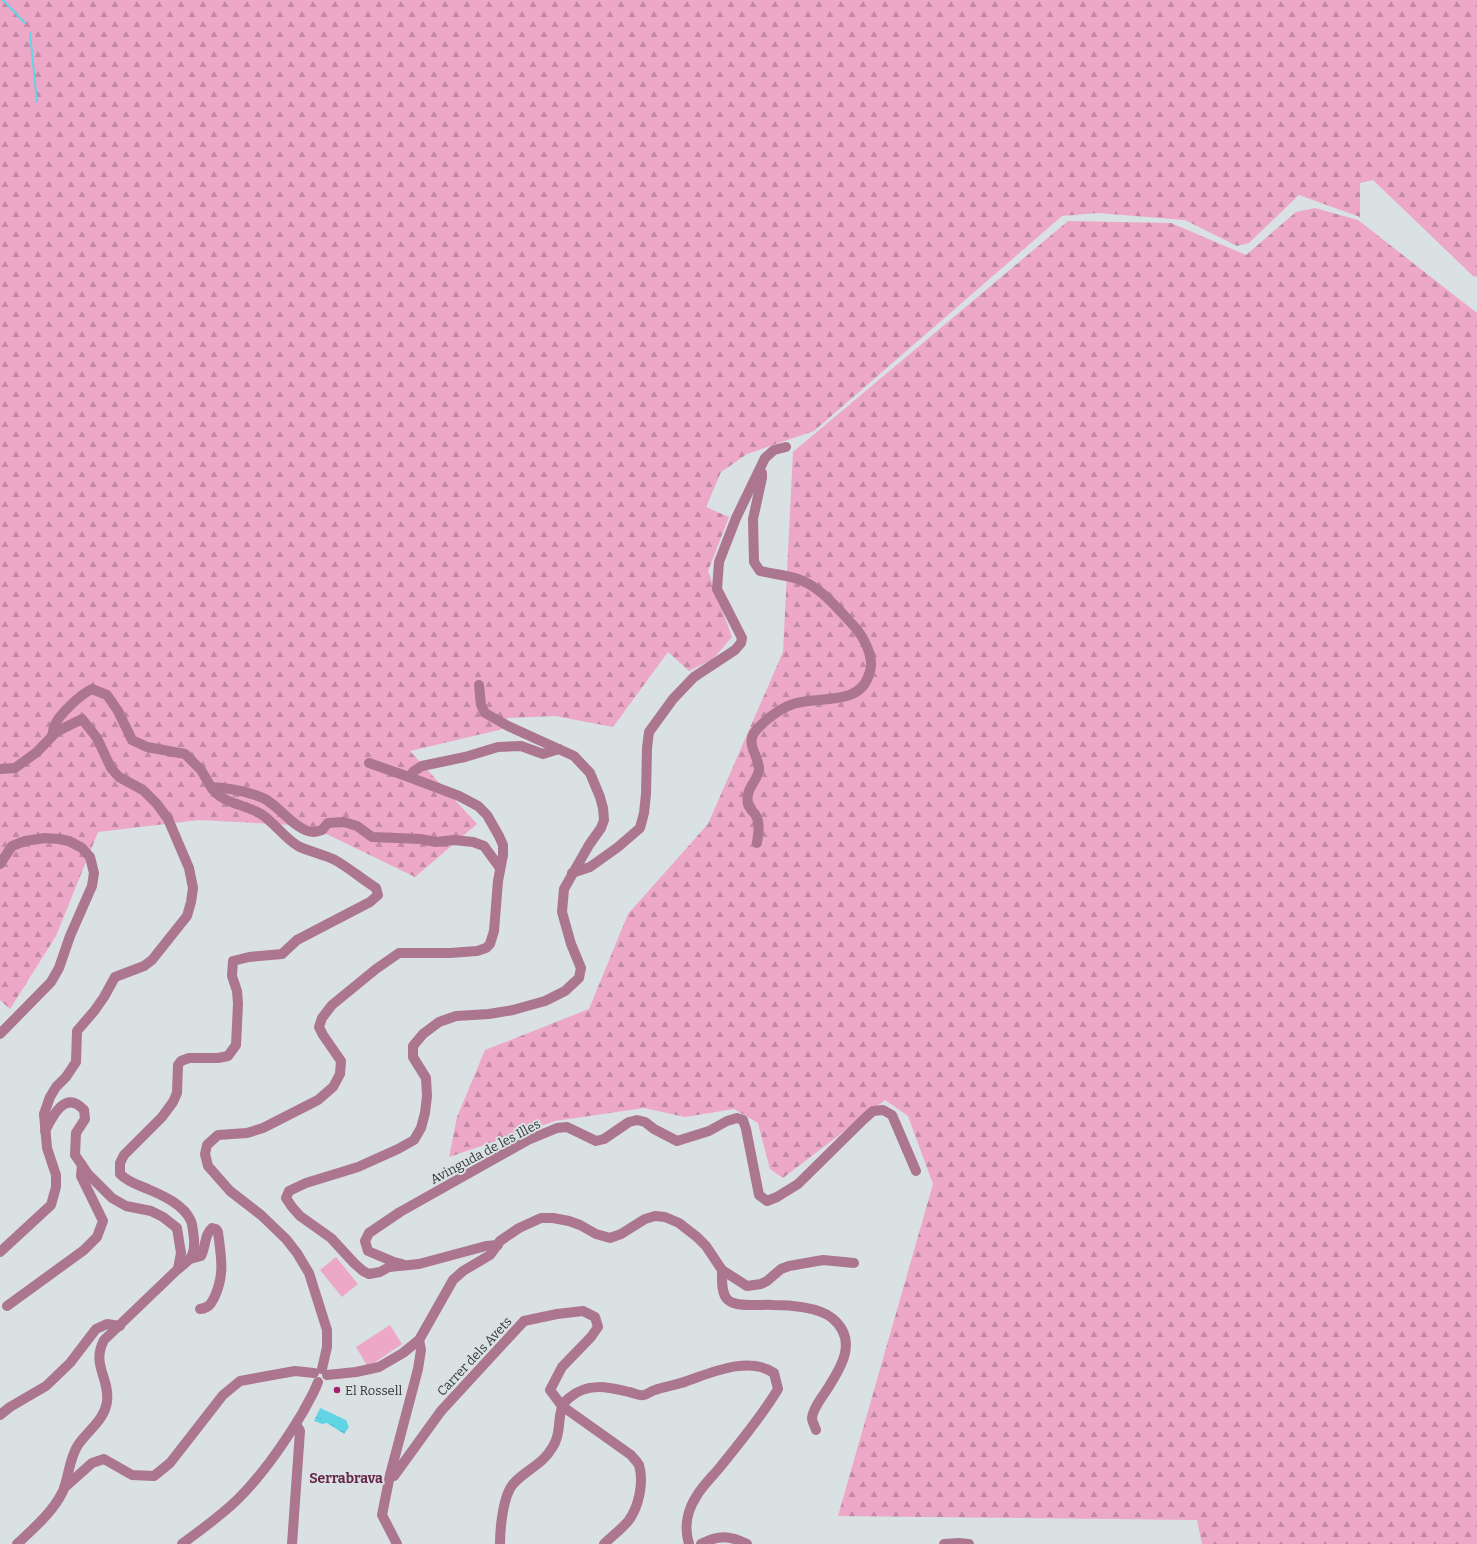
<svg xmlns="http://www.w3.org/2000/svg" width="1477" height="1544" font-family="Bitter,serif">
<defs>
<pattern id="forest-firs" width="22" height="20" patternUnits="userSpaceOnUse"><rect width="22" height="20" fill="#eda7c7"/><path d="M5 1l3.5 6h-7zM16 11l3.5 6h-7z" fill="#c189a3"/></pattern>
<pattern id="water-ripples" width="26" height="14" patternUnits="userSpaceOnUse"><rect width="26" height="14" fill="#61d5e6"/><path d="M2 4q2-2 4 0t4 0M15 11q2-2 4 0t4 0" fill="none" stroke="#55b7c6"/></pattern>
</defs>
<rect width="100%" height="100%" fill="#dae1e2"/>
<!-- green -->
<g fill="#eda7c7">
<path d="M336,1257l22,27 -16,13 -22,-27z"/>
<path d="M390,1325l12,19 -34,23 -12,-20z"/>
</g>
<!-- forest -->
<g fill="url(#forest-firs)">
<path d="M0,0h1477v277l-4,-1 -100,-96 -13,3v34l-61,-22 -50,48 -12,3 -52,-26 -87,-7 -36,3 -248,215 -67,23 -26,18 -15,35 23,10 -21,54 24,66 -19,22 -24,12 -21,-19 -55,75 -58,-11 -48,2 -4,11 -93,22 67,73 -62,53 -105,-51 -111,-6 -101,12 -42,104 -46,73 -10,-9z"/>
<path d="M1315,208l43,12 119,93v1231h-275l-5,-24 -359,-4 95,-332 -25,-68 -23,-16 -102,78 -13,-9 -12,-46 -24,-14 -49,8 -41,-9 -89,13 -106,36 8,-40 28,-67 104,-41 39,-95 80,-90 75,-172 10,-200 275,-231 103,2 75,32 50,-43z"/>
</g>
<!-- water -->
<path fill="url(#water-ripples)" d="M320,1408l26,12 3,7 -5,7 -17,-11 -5,1 -8,-3z"/>
<g fill="none" stroke-linecap="round" stroke-linejoin="round">
<!-- stream -->
<g stroke="#61d5e6" stroke-width="2">
<path d="M3,0l22,23"/>
<path d="M30,33l7,69"/>
</g>
<!-- minor -->
<g stroke="#ac768e" stroke-width="10">
<path d="M479,685l2,20 4,8 23,13 66,30 16,17 10,24 3,11 1,12 -3,8 -12,17 -25,44 -2,23 9,32 10,24 -2,10 -14,13 -20,10 -32,9 -24,4 -33,2 -17,6 -16,12 -10,12v11l13,21 1,18 -2,17 -4,15 -7,12 -16,9 -40,18 -52,16 -17,8 -3,7 6,9 8,9 31,22 23,25 9,8 6,3 11,-2 9,-5 30,-3 67,-18 12,-1"/>
<path d="M52,736c1,-3 1,-6 2,-9 4,-12 27,-33 38,-38l15,6 11,16 14,29 15,7 38,7 16,16 10,17c18,1 37,4 54,12 15,8 31,32 48,33 2,0 6,-1 9,-2l6,-7 16,-1 13,4 15,11 48,2 16,3 18,-2 19,2 11,4 16,22"/>
<path d="M369,763l40,14"/>
<path d="M0,769l15,-1 22,-16 19,-20 26,-13 15,19 14,30 8,9 24,13 14,14 11,15 21,49 4,20 -2,14 -4,14 -35,44 -8,6 -29,11 -11,20 -9,13 -18,21 -1,31 -10,15 -10,10 -6,10 -6,17 3,34 9,27v12l-5,18 -51,47"/>
<path d="M757,843c1,-10 4,-20 -2,-29 -3,-3 -6,-6 -7,-10 -3,-16 9,-22 11,-34 1,-12 -13,-25 -5,-37 9,-12 25,-24 39,-29 23,-8 65,2 75,-27 2,-5 4,-10 3,-15 -1,-12 -9,-28 -18,-37 -16,-17 -32,-38 -55,-46 -12,-4 -26,-5 -38,-8l-6,-9 -1,-43 9,-41v-5"/>
<path d="M0,864l12,-18 13,-5 20,-3 14,1 10,2 13,7 8,9 4,16 -2,13 -22,50 -11,32 -8,14 -51,52"/>
<path d="M572,873l18,-6 28,-20 22,-19 4,-15 2,-19 1,-46 2,-16 24,-33 21,-22 41,-27 6,-7 1,-5 -25,-49 2,-27 17,-44 29,-60 9,-8 12,-3"/>
<path d="M190,1259l11,-3c5,-9 3,-21 11,-28l4,1 2,3c3,25 7,41 -3,64 -4,8 -6,12 -15,13"/>
<path d="M402,1264l-8,-2 -26,-11 -3,-10 4,-8 31,-21 128,-72 29,-12 10,-1 29,14 8,-2 25,-17 8,-2 8,2 9,7 23,12 32,-10 18,-10 10,-3 6,2 3,9 13,66 8,6 10,-4 21,-13 66,-65 9,-8 10,-1 9,5 24,56"/>
<path d="M178,1269c13,-10 17,-13 16,-30 -1,-6 -1,-13 -3,-18 -7,-16 -27,-25 -41,-31 -11,-5 -21,-7 -30,-16v-11l4,-8 38,-38 11,-15 4,-9 1,-28 3,-4 8,-3h29l10,-2 8,-11 2,-41 -1,-13 -5,-15 1,-15 16,-4 33,-3 15,-14 73,-38 8,-7 -2,-7c-14,-9 -27,-20 -41,-28 -12,-6 -25,-8 -37,-14 -14,-8 -23,-23 -37,-32 -16,-10 -39,-10 -50,-27"/>
<path d="M722,1270c0,9 -1,24 6,30 9,8 33,4 45,5 16,0 46,2 59,13 27,22 9,50 -6,73 -5,8 -13,17 -14,27 0,4 3,8 4,12"/>
<path d="M7,1306l77,-56 13,-13 6,-16 -22,-45 1,-11"/>
<path d="M322,1369l5,-22v-17l-18,-57 -12,-20 -11,-14 -25,-24 -31,-24 -22,-25 -3,-12 2,-9 11,-10 29,-2 16,-5 55,-28 15,-13 7,-13 1,-13 -18,-26 -4,-8 3,-9 10,-13 44,-36 23,-16h51l27,-2 9,-3 4,-4 4,-13 4,-50 5,-26v-10l-4,-9 -12,-21 -9,-9 -19,-10 -50,-19 5,-6 8,-5 43,-9 33,-10 23,-1 22,8 16,-5"/>
<path d="M327,1375l29,-3 23,-5 24,-14 16,-13 34,-60 10,-9 27,-16 10,-14 19,-13 22,-10h12l16,3 11,4 16,9 14,4 11,-4 24,-15 10,-3 10,1 14,6 18,14 9,9 16,24 25,16 14,-2 6,-3 14,-12 8,-3 34,-6 31,3"/>
<path d="M0,1415l10,-8 36,-21 24,-23 26,-34 11,-5 13,2"/>
<path d="M390,1475l4,1 47,-65 83,-90 33,-7 26,-3 12,6 3,10 -7,10 -29,30 -12,23 12,16 69,49c2,3 6,6 8,10 5,17 0,41 -10,55 -7,9 -17,16 -25,24"/>
<path d="M64,1488l28,-25 12,-4 28,16 22,1 16,-13 53,-68 17,-14 55,-10 19,2"/>
<path d="M17,1544c17,-16 36,-32 46,-53 6,-15 6,-32 15,-46 10,-15 26,-24 29,-43 3,-24 -16,-37 -3,-62l74,-71 3,-16 -4,-25 -14,-11 -12,-6 -25,-5 -14,-8 -24,-24 -13,-19 1,-22 9,-14 -1,-9c-19,-20 -31,5 -39,21"/>
<path d="M182,1544c20,-15 40,-29 57,-46 25,-25 46,-56 64,-86 5,-10 11,-19 15,-30"/>
<path d="M292,1544l8,-113 -4,-7"/>
<path d="M397,1544l-15,-29 8,-40 28,-106 3,-19 -2,-10"/>
<path d="M500,1544c0,-15 3,-50 14,-61 12,-13 29,-19 38,-35 2,-3 4,-7 5,-11 4,-13 0,-30 12,-39 18,-16 39,-11 60,-6 5,1 11,4 15,3 4,-1 7,-4 11,-5 11,-4 22,-5 32,-9 26,-9 62,-25 87,-8l4,16c-16,27 -37,52 -57,77 -8,10 -19,20 -25,31 -9,14 -12,31 -7,47"/>
<path d="M701,1544c17,-9 28,-9 46,0"/>
<path d="M944,1544l15,-1 10,1"/>
</g>
</g>
<!-- markers -->
<circle fill="#a5216e" stroke="#dae1e2" stroke-width="1.5" cx="337" cy="1390" r="4"/>
<g text-anchor="middle" stroke-width="4" stroke-linejoin="round" paint-order="stroke">
<!-- street labels -->
<g font-size="13" fill="#353738" stroke="#dae1e2">
<text transform="translate(485 1151) rotate(-28)" y="5">Avinguda de les Illes</text>
<text transform="translate(474 1356) rotate(-47)" y="5">Carrer dels Avets</text>
</g>
<!-- poi labels -->
<g font-size="13" fill="#353738" stroke="#dae1e2" text-anchor="start">
<text x="345" y="1395">El Rossell</text>
</g>
<!-- neighbourhood labels -->
<g font-size="14" font-weight="bold" fill="#682849" stroke="#dae1e2">
<text x="346" y="1483">Serrabrava</text>
</g>
</g>
</svg>
